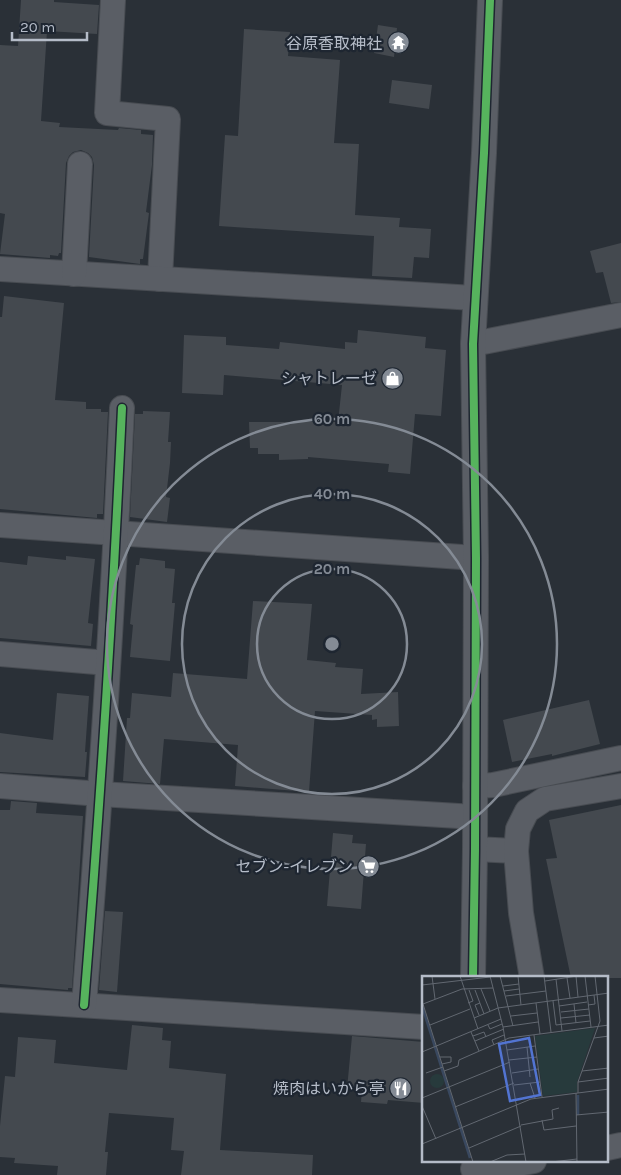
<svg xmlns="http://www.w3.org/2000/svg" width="621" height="1175" font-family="Karla,'Noto Sans JP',sans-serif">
<rect width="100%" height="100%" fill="#2a3037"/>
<!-- building -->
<g fill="#44494f">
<path d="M21,0h33v2l45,3 -2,29 -50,-3 -6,90 19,2 -1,4 59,3 1,-2 22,2v4l12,1 -1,30 -6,47 3,1 -6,46h-3v5l-51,-7 5,-92 -2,-8 -4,-4 -7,-3 -8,2 -4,4 -3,7 -5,90h-2l-1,3 -8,-1v3l-50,-4 5,-40 -5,-1v-168l18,1z"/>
<path d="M378,25l19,3 -3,29 -20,-4z"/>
<path d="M244,29l46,3 -2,24 52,4 -6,83 25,1 -4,71 45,3 -1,9 32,2 -2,29 -15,-1 -2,21 -40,-2 2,-40 -155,-10 6,-91 13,1z"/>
<path d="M392,80l40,5 -3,24 -40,-6z"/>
<path d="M621,243v59l-10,1 -8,-31 -7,1 -6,-22z"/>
<path d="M4,296l60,7 -9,97 31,2v7h15v3h7l-5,102h-6v4l-97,-9v-192h2z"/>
<path d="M358,330l68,7 -1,11 21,2 -5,66 -26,-2 -5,60 -22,-2 1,-8 -81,-7v2l-29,1v-6h-21v-6h-8l-1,-26h89l4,-37 -118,-10 -1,20 -41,-2 2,-58 42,2v8l53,4 1,-7 65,7v-7l12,1z"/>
<path d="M143,411l27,1 -2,30h3l-1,21 -4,34 4,1 -3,24 -37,-5 5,-103h8z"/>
<path d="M28,556l38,4v-4l29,3 -7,64 5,1 -2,22 -91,-8v-76l27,3z"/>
<path d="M140,558l25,3v7l10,1 -3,34h3l-5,58 -40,-4 3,-32 -3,-1 6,-59h3z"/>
<path d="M253,601l59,3 -5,56 29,3 -1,4 28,2 -2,25 37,-2 1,34 -22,1v-8l-5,1v-5l-57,-4 -6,81 -74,-6 3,-41 -74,-6 -4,45 -37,-3 4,-63h3l2,-25 39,4 2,-24 74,6z"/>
<path d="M57,693l32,3 -4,56h2l-2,25 -85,-5v-39l53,7z"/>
<path d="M589,700l11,44 -48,12v-2l-40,8 -9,-42z"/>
<path d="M11,801l26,2 -1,10 47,3 -11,172h-4v2l-68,-6v-174h10z"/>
<path d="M621,805v173h-50l-25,-119 11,-1 -8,-38z"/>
<path d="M333,833l20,2 -1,8 14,1 -5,65 -34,-3z"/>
<path d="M105,911l18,1 -6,80 -18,-2z"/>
<path d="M132,1025l31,3 -1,12 9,1 -2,27 57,6 -6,76 93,5 -1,20h-131l3,-24 -13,-1 3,-32 -65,-5 -4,39h3l-2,23h-49l1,-9 -44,-3 1,-5 -15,-1v-31l5,-50 10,1 3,-40 38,3 -2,23 73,7z"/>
<path d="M352,1036l72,6v61l-36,-3 -1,4 -26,-2 1,-12 -15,-1z"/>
</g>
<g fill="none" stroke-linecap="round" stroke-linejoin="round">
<defs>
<g id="minor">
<path d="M113,0l-6,113 61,6 -8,160"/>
<path d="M0,269l474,29"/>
<path d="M74,274l6,-110"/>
<path d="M473,344l148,-29"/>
<path d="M0,525l476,33"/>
<path d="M0,654l108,9"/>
<path d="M0,786l100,8 375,23"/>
<path d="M475,786l18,-1 128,-27"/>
<path d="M475,849l41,2"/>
<path d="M473,978l2,-129 1,-291 -3,-214 11,-191 6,-153"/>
<path d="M532,978l-11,-65 -5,-62 2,-22 9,-18 18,-12 76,-13"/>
<path d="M0,1000l424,27"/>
<path d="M84,1005c16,-199 29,-398 38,-597"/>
<path d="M607,1148l14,-3"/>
<path d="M473,1169l24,-1 37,-7"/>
</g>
</defs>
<!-- minor casing -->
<use href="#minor" stroke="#484c52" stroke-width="26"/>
<!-- minor -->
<use href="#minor" stroke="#5a5e65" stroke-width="24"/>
<defs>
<g id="cycleway">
<path d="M473,978l2,-129 1,-291 -3,-214 11,-191 6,-153"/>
<path d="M84,1005c16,-199 29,-398 38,-597"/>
</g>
</defs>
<!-- cycleway casing -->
<use href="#cycleway" stroke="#1e2631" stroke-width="11"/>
<!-- cycleway -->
<use href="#cycleway" stroke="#56b35d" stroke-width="8"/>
</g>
<!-- distance rings -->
<g fill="none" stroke="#848b95" stroke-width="2.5">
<circle cx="332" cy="644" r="75"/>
<circle cx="332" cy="644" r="150"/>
<circle cx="332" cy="644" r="225"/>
</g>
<!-- icons -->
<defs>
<symbol id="temple-disc" viewBox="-11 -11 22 22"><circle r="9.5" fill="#848b95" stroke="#1e2631"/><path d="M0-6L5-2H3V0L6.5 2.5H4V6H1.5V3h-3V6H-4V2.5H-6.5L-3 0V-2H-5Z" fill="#fff"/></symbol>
<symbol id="shop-disc" viewBox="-11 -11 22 22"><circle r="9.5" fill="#848b95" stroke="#1e2631"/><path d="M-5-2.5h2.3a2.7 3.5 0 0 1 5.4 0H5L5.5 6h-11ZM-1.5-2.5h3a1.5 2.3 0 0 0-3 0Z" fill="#fff"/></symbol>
<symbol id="supermarket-disc" viewBox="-11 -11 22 22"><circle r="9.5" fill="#848b95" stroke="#1e2631"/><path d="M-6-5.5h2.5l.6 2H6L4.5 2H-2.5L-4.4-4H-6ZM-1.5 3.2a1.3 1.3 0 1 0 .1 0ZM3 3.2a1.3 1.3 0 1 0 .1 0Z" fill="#fff"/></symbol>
<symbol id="restaurant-disc" viewBox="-11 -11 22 22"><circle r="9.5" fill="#848b95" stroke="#1e2631"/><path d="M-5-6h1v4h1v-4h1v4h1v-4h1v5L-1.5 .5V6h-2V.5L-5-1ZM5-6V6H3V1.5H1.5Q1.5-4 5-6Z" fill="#fff"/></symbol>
</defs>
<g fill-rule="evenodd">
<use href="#temple-disc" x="386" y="30" width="25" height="25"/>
<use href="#shop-disc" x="380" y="366" width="25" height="25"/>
<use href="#supermarket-disc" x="356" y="854" width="25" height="25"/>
<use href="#restaurant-disc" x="388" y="1076" width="25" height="25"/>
</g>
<g text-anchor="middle" stroke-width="4.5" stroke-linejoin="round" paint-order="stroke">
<!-- poi labels -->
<g font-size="16" fill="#b5bcc8" stroke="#1e2631" text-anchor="end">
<text x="382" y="49">谷原香取神社</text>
<text x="377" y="384">シャトレーゼ</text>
<text x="353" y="872">セブン-イレブン</text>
<text x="385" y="1094">焼肉はいから亭</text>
</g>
</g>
<!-- overview -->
<g transform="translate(422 976)">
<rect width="186" height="186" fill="#2a3037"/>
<path d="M173,52l-18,54v10l-34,4 -8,-60zM8 105a7 7 0 1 1 14 0a7 7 0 1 1-14 0Z" fill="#273a3c"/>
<path fill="none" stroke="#39485f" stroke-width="2.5" d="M0,30l48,152M156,139v-20"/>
<path fill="none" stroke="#626871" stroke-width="1" d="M10,0l3,23M38,0l18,53M68,0l13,51 23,135M78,0l13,50M96,0l3,29M122,0l7,56M154,0l2,21M163,0l6,51M145,2l3,20M134,3l6,52M123,5l32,-5M0,9l68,-8M81,10l16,-2M59,13l9,22M53,14l9,24M82,15l15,-2M84,20l40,-5M131,25l3,24 34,-4M46,27l5,-2 -4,-11M114,27l4,31M1,28l50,158M1,28l39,-15 31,-1M152,28l2,19M166,29l7,-1 -1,-9M137,30l28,-4M139,36l28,-3M57,39l-4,-10 5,-2M89,40l26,-3M52,42l24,-10 111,-15M139,42l29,-3M8,49l40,-16M66,49l2,4 12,-5M81,51l35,-5M49,56l8,19M112,59l8,62M51,60l11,-4 2,5M172,62l15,-2M53,65l29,-12M72,69l-2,-5 12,-5M105,71l3,30M85,74l28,-4M0,76l79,-33M18,81h11v5l-9,2M87,84l28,-3M22,95l14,-5 1,-6 50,-22 100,-13M160,95l27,-3M4,97l17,-6M90,97l26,-4M156,106l31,-4M108,107l5,15M92,109l26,-3M154,117l1,69M156,117v-11l22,-61 -5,-45M0,122l88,-36M0,130l14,33M33,131l59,-24M154,139l33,-3M120,144l2,10 32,-4M99,149l32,-6 -1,-9 7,-2M0,168l109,-45 78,-10M47,172l52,-22M68,186l17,-7 18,-1M129,186l26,-3"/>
<path fill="#5274d2" fill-opacity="0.15" stroke="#5274d2" stroke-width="2.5" d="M107,62l11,57 -30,6 -11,-57z"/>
<rect width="186" height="186" fill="none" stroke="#b5bcc8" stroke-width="2.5"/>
</g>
<circle cx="332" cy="644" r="8" fill="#848b95" stroke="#1e2631" stroke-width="2.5"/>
<g font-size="15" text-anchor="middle" font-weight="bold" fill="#848b95" stroke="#1e2631" stroke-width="4.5" stroke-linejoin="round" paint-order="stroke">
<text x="332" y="424">60 m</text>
<text x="332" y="499">40 m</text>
<text x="332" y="574">20 m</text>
</g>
<!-- scale -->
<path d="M12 32v8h75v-8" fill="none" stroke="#b5bcc8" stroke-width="2.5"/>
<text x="20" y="32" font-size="15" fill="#b5bcc8" stroke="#1e2631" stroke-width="4" paint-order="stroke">20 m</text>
</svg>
